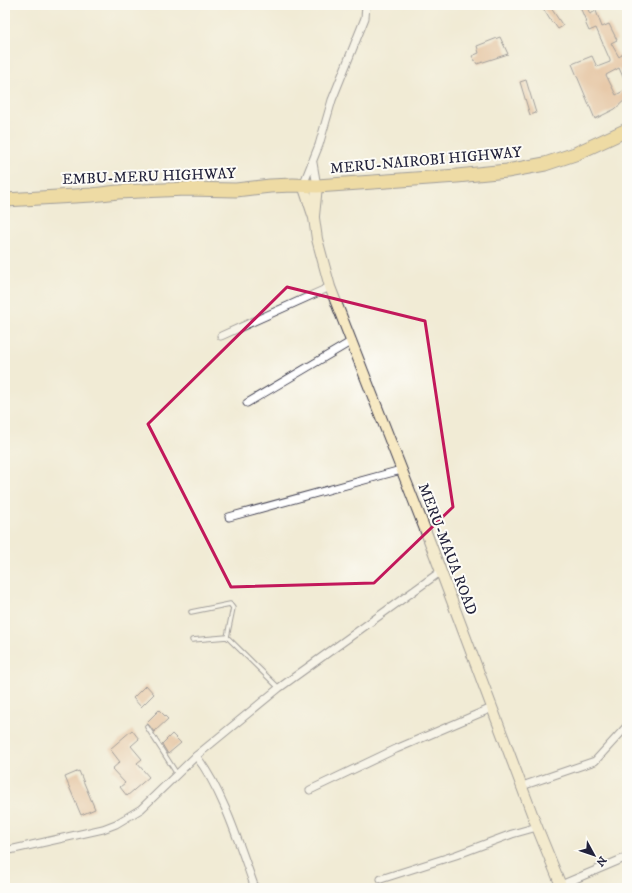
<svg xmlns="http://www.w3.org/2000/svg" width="632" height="893" font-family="'IM FELL DW Pica',serif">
<rect width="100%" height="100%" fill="#fdfcf7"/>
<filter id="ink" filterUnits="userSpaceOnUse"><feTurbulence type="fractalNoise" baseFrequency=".025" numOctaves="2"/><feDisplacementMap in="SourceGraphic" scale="8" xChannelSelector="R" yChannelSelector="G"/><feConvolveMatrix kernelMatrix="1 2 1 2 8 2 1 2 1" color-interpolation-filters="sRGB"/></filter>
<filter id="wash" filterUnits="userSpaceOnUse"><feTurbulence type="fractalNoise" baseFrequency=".012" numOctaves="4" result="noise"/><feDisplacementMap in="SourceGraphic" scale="16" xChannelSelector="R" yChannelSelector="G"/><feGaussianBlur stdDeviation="0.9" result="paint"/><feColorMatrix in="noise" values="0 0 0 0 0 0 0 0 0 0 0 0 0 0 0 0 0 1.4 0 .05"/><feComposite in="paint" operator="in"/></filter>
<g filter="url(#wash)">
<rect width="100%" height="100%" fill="#f1ebd5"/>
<g id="blocks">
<!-- building -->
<g fill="#db9f72">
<path d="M541,5h8l14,21 -5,3 -5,-7 -1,1z"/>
<path d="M579,5h7l4,9 6,-3 6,16 7,-3 8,16 -6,3 8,14 8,-6v35l-8,-18 -13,7 10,20 11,-6v9l-12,11 -20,10 -23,-55 20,-8 5,11 13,-5v-2l-14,-32 -7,3 -4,-9 1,-1z"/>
<path d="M500,37l8,17 -31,10 -5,-8 7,-3 -2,-7z"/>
<path d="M526,80l10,33 -6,2 -10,-33z"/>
<path d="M146,685l8,9 -13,13 -8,-9z"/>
<path d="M159,710l9,9 -14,13 -5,-7 -3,-2z"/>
<path d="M132,730l7,9 -8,7 11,13 -5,4 12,14 -22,19 -7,-9 5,-4 -13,-14 8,-7 -10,-13z"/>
<path d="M172,734l9,9 -13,11 -6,-10z"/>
<path d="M79,771l16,38 -14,6 -16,-38z"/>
</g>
</g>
</g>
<g filter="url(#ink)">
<use href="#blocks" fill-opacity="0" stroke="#414052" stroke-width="1"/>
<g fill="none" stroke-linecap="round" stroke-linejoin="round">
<defs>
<g id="lane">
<path d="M191,612l39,-8 3,4 -6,29"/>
<path d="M192,640l35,-3 52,51"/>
<path d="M147,727l30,47"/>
</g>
<g id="street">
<path d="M313,163l4,23"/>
<path d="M303,185l16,-40 13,-45 27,-67 6,-15 1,-13"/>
<path d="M221,336l109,-49"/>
<path d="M247,403l105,-62"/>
<path d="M229,517l172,-47"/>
<path d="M196,756c27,34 44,91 59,132"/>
<path d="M522,786l73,-25 32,-35"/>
<path d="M310,790l86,-41 96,-41"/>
<path d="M5,851l98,-22 13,-5 25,-15 55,-53 83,-68 161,-116"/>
<path d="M381,879l75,-24 56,-21 25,-7"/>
<path d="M561,885l66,-28"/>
</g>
<g id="secondary">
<path d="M303,185l11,33 3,21 13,48 96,245 111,295 25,61"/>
<path d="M314,216l3,-30"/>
</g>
<path id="highway" d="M5,200l87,-5 26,-3 68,-3 50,1 34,-4 23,-1 24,1 140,-10 50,-5 38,-7 30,-10 52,-24"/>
</defs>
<!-- lane casing -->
<use href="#lane" stroke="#414052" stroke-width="5.5"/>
<!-- street casing -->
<use href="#street" stroke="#414052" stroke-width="9"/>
<!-- secondary casing -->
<use href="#secondary" stroke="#414052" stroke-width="12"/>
<!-- highway casing -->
<use href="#highway" stroke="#414052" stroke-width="15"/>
<!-- lane -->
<use href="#lane" stroke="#fff" stroke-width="3.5"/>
<!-- street -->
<use href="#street" stroke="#fff" stroke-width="7"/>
<!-- secondary -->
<use href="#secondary" stroke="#f7e9c3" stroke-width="10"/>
<!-- highway -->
<use href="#highway" stroke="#eac769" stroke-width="13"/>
</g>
</g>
<!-- marked area -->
<path d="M0 0H632V893H0ZM287,287l138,34 28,186 -79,76 -143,4 -83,-163z" fill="#f1ebd5" fill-opacity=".55" fill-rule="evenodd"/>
<path fill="none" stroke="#c2185b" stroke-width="3" stroke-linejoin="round" d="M287,287l138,34 28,186 -79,76 -143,4 -83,-163z"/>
<g text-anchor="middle" stroke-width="4" stroke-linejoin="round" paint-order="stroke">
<!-- street labels -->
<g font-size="15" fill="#22223b" stroke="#fdfcf7">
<text transform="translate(426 160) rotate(-5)" y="5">MERU-NAIROBI HIGHWAY</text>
<text transform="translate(149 176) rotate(-2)" y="5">EMBU-MERU HIGHWAY</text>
<text transform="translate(448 549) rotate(69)" y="5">MERU-MAUA ROAD</text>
</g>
</g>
<!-- margin -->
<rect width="632" height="893" fill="none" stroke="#fdfcf7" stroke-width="20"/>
<!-- north arrow -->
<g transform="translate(594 855) rotate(130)" stroke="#fdfcf7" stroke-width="3" paint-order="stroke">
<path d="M0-3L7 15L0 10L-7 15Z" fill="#22223b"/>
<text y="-6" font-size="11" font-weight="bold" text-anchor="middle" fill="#22223b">N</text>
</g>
</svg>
